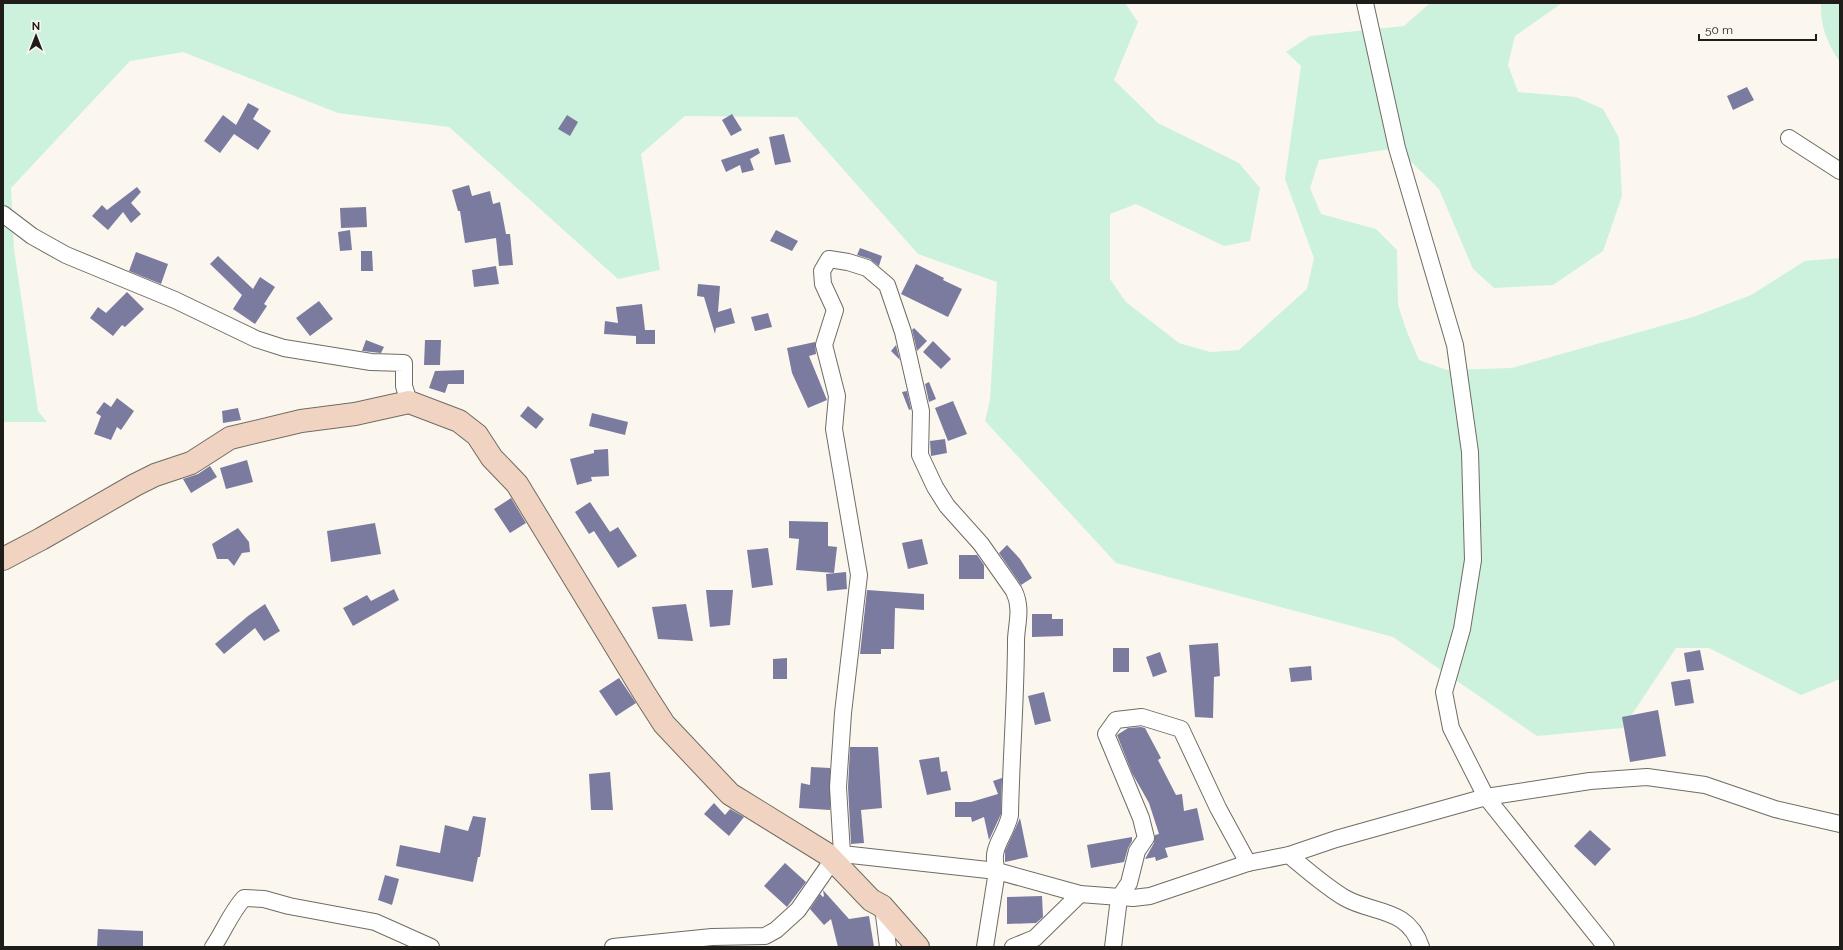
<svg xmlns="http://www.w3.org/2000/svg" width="1843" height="950" font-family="Raleway,sans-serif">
<rect width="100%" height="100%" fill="#fbf7ee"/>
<!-- green -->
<g fill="#ccf2de">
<path d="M3,3h1122l13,19 -24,58 44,43 81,40 21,25 -10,53 -26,5 -88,-42 -26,10v65l16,23 53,41 31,9 29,-2 68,-61 7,-31 -29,-79 16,-113 -15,-14 24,-16 94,-10 26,-23h132l-47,33 -7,29 10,27 58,5 27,12 16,29 3,58 -19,55 -50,34 -59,3 -21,-19 -34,-80 -42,-41 -78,12 -9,28 11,26 55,15 21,21 1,55 9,27 12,28 28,10 65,-2 181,-51 58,-22 54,-34 35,-3v421l-39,16 -92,-47h-33l-53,80 -86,8 -144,-99 -277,-74 -131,-142 5,-21 7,-118 -79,-28 -121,-137 -112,-1 -44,38 19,116 -42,9 -169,-152 -111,-14 -155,-61 -53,9 -119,127 3,61 24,162 9,11h-44z"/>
<path d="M1821,3h19v59c-13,-19 -20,-36 -19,-59z"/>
</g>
<!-- building -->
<g fill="#7b7ba0">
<path d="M1747,87l7,13 -21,10 -6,-14z"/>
<path d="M248,103l11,6 -6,10 18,12 -13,19 -24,-16 -14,19 -16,-12 19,-26 13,10z"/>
<path d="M732,114l10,16 -11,6 -9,-16z"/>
<path d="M567,115l11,7 -8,14 -12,-7z"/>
<path d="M784,134l7,28 -16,3 -6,-28z"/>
<path d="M758,148l2,5 -10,6 4,11 -12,3 -2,-8 -14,7 -5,-12z"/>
<path d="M469,185l3,11 18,-5 3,13 7,-2 6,32h4l3,31 -14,1 -3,-28 -31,5 -5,-32h-2l-6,-21z"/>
<path d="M137,187l4,5 -10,11 10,11 -10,9 -8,-11 -15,18 -16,-14 10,-11 5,5z"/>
<path d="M366,207l1,20 -26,1 -1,-20z"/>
<path d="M350,230l2,20 -12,1 -2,-19z"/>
<path d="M776,230l22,11 -6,10 -22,-10z"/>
<path d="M860,248l22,8 -3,10 -9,-7 -13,-4z"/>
<path d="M361,251h11l1,20h-12z"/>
<path d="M136,252l32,12 -7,20 -32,-13z"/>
<path d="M218,256l35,33 7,-12 15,10 -11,17 3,2 -12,18 -22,-15 9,-14 -32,-31z"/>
<path d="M916,264l28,14 -1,2 19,9 -14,28 -47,-23z"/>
<path d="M496,266l3,18 -25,3 -2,-17z"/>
<path d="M698,284l22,2 -2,26 13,-4 4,15 -19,5 -1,6 -11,-37 -7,-1z"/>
<path d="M127,292l17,17 -19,18 -3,-2 -9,11 -23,-18 8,-11 8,6z"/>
<path d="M319,301l14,18 -23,17 -14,-18z"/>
<path d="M642,304l3,26h10v14h-19v-8l-32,-2 1,-13 13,2 -2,-16z"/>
<path d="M768,313l4,14 -17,4 -4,-14z"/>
<path d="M914,328l13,13 -10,10 -5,-21z"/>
<path d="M366,340l18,7 -3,6 -19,-2z"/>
<path d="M425,340h16l-1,25h-16z"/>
<path d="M933,341l18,18 -10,10 -18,-17z"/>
<path d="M815,342l1,12 -7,2 18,44 -19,8 -16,-35 -5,-25z"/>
<path d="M896,345l4,15 -9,-9z"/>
<path d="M464,370v14h-16l-3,9 -16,-5 6,-17z"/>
<path d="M929,382l7,17 -7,3 -4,-18z"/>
<path d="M907,391l4,18 -2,1 -7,-18z"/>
<path d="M117,398l17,13 -13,19 -4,-3 -6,13 -17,-6 7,-18 -5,-3 8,-11 7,5z"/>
<path d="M953,401l14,33 -19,7 -13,-33z"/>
<path d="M528,406l16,13 -8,10 -16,-13z"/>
<path d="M238,408l3,12 -18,3 -1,-12z"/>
<path d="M592,413l36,9 -3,13 -36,-9z"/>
<path d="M945,439l2,14 -16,3 -1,-15z"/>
<path d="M608,449l1,27 -18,1 1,4 -15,4 -7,-26 24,-6v-3z"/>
<path d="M247,460l6,22 -27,7 -6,-21z"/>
<path d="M210,466l7,11 -26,16 -8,-14 15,-5z"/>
<path d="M511,498l15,25 -16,10 -16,-24z"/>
<path d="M590,502l20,30 8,-5 19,29 -19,12 -24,-37 -5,3 -14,-22z"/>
<path d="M789,521l39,1v24l9,1 -3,26 -38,-3 3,-31 -10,-1z"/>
<path d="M375,523l6,31 -50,8 -4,-31z"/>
<path d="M238,528l11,14 1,10 -8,1 -8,13 -6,-7h-11l-5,-15z"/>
<path d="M922,539l6,25 -20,5 -6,-26z"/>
<path d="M1007,545l13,14 12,19 -11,7 -22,-32z"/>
<path d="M768,548l5,37 -21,3 -5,-38z"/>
<path d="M959,555h18l7,10v14h-25z"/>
<path d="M846,572l1,17 -20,2 -1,-17z"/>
<path d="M394,589l5,11 -46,26 -10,-18 24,-13 4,6z"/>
<path d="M706,590h27l-3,35 -20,2z"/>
<path d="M867,590l57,4v16l-29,-2 -1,41h-13v5h-21z"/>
<path d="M265,604l15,27 -16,10 -9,-13 -31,26 -9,-10 33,-28z"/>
<path d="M686,604l7,37 -35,-2 -6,-32z"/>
<path d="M1032,614h20v5h11v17l-31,1z"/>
<path d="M1218,643l2,33 -6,1 -1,41 -18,-1 -6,-72z"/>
<rect x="1113" y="648" width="16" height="24"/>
<path d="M1700,650l4,20 -17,2 -3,-19z"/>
<path d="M1160,652l7,20 -14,5 -7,-20z"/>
<path d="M787,658v21h-14v-20z"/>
<path d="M1311,666l1,14 -21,2 -2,-14z"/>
<path d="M619,678l17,25 -20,13 -17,-25z"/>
<path d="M1690,679l4,24 -19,3 -4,-24z"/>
<path d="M1044,692l7,29 -16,4 -7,-29z"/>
<path d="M1658,710l8,46 -36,6 -8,-45z"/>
<path d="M1141,727l4,1 16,30 -3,2 18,35 6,-1 2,17 13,-3 7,32 -39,8 3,9 -12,4 -1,-4 -10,2 9,-16 1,-8 4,-1 -10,-31 -17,-30 -15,-38 11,-7z"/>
<path d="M850,747h28l4,61 -21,2 3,33 -13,1 -3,-57z"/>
<path d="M939,757l2,15 6,-1 4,19 -24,5 -8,-35z"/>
<path d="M811,767l19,1v42l-31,-2 2,-25 9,2z"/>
<path d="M610,772l3,38h-22l-2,-36z"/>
<path d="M1002,778l-1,36 -12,26 -5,-23 -12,5 -1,-5h-16v-15h16l27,-8 -5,-13z"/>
<path d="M714,803l11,12 5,-6 14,8 -15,19 -25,-22z"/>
<path d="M473,816l13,2 -6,39h-2l-5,25 -77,-16 4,-21 40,8 5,-28 23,6z"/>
<path d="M1020,818l8,39 -23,5v-11z"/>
<path d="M1590,830l21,19 -16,17 -21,-20z"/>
<path d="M1132,837v4l-4,7 -4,14 -33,6 -4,-23z"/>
<path d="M785,863l21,19 -19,25 -23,-21z"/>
<path d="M385,875l14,4 -7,26 -14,-5z"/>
<path d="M823,890l26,29 20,-3 5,31h-36l-7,-28 -7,6 -14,-16 10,-15 3,3 1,-1z"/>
<path d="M1042,896l1,21 -7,6 -29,1v-27z"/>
<path d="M98,929l45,2v16h-46z"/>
</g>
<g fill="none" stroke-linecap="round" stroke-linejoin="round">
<defs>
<g id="minor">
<path d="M1365,3l32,145 58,197 15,107 3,108 -11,69 -18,63 7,36 35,69 120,150"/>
<path d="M1789,138l51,33"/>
<path d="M3,214l29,22 34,19 109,45 81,39 28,9 87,14 33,1v23l5,16"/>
<path d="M831,854h11l155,17 83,23 53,4 17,-2 98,-33 41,-8 47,-16 150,-42 104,-16 57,-4 58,8 70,24 65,15"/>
<path d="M842,854l-4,-67 5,-74 16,-138 -25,-146 3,-33 -13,-51 11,-35 -12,-26 -1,-13 7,-12 19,3 19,6 20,17 16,47 18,79 -1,44 15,32 12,19 34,38 33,47c8,17 3,31 2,48 0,59 -5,118 -6,176 -5,23 -21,32 -13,56l-12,76"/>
<path d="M1289,855c18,15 36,31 56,43 28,16 63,9 76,49"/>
<path d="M883,907l5,40"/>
<path d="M213,947c11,-16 18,-35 31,-49l20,1 25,7 86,16 56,25"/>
<path d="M613,947l99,-10 53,-1 11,-6 22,-20 34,-49"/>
<path d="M1013,947l22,-9 45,-44"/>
<path d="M1113,947l6,-49 10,-15 8,-32 9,-13 -5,-20 -35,-84 10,-14 26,-3 39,12 37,79 30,55"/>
</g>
<path id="secondary" d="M3,559l38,-20 94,-54 20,-10 36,-12 39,-25 71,-17 54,-7 54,-12 50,19 18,14 15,23 25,26 129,212 18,28 66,70 97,60 44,46 11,6 36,41"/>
</defs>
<!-- minor casing -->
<use href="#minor" stroke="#706c64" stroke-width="18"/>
<!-- secondary casing -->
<use href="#secondary" stroke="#706c64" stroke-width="24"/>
<!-- minor -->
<use href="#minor" stroke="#fff" stroke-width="16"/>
<!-- secondary -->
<use href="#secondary" stroke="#f1d3c2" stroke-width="22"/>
</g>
<!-- border -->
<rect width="1843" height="950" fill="none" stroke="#1f1d1a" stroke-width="8"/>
<!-- north arrow -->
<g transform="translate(36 36)" stroke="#fbf7ee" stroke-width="3" paint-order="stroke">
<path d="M0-3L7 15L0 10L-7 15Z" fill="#1f1d1a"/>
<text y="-6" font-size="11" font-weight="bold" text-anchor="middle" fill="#1f1d1a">N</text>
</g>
<!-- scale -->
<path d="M1699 34v6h117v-6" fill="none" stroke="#1f1d1a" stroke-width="2"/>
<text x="1705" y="34" font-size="12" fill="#1f1d1a" stroke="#fbf7ee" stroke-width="3" paint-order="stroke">50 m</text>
</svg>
